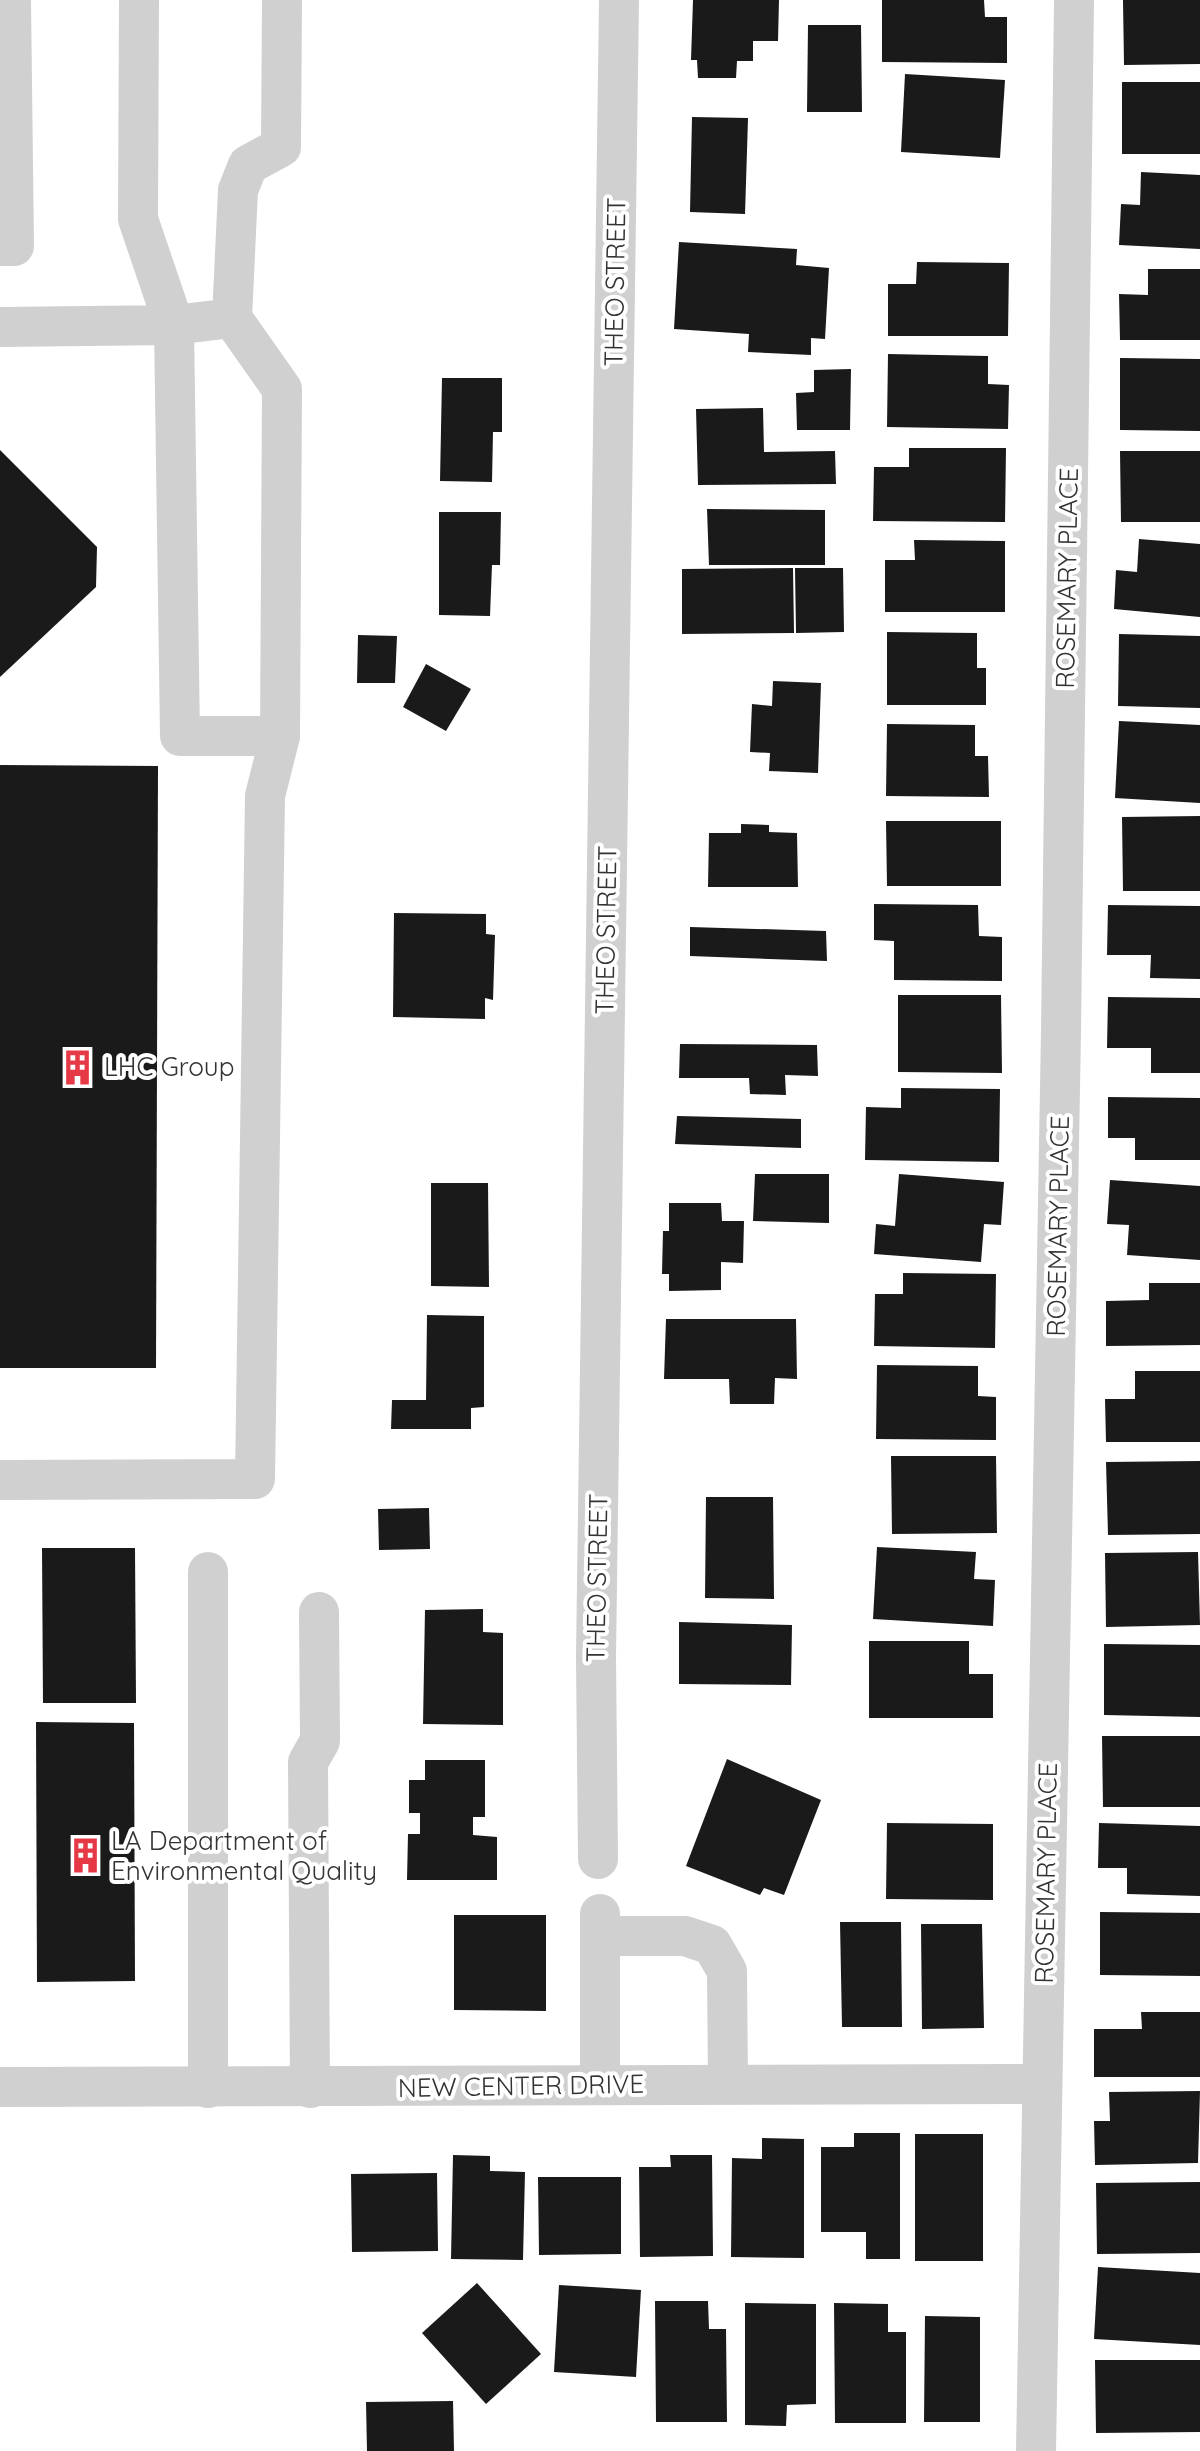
<svg xmlns="http://www.w3.org/2000/svg" width="1200" height="2451" font-family="Quicksand,sans-serif">
<rect width="100%" height="100%" fill="#fff"/>
<!-- building -->
<g fill="#1a1a1a">
<path d="M693,0h86l-1,41h-25v20h-16l-1,17h-38l-1,-18h-6z"/>
<path d="M882,0h102l1,17h22v46l-125,-1z"/>
<path d="M1123,0h77v64l-76,1z"/>
<path d="M808,25h53l1,87h-55z"/>
<path d="M905,74l100,6 -5,78 -99,-6z"/>
<rect x="1122" y="82" width="78" height="72"/>
<path d="M692,117l56,1 -3,96 -55,-2z"/>
<path d="M1141,172l59,3v74l-81,-4 2,-41 19,1z"/>
<path d="M679,242l118,7 -1,16 33,3 -4,71 -14,-1v17l-63,-3 1,-18 -75,-5z"/>
<path d="M917,262l92,1 -1,73h-120v-52h28z"/>
<path d="M1148,269h52v71h-80l-1,-46 29,1z"/>
<path d="M888,354l100,2v28l21,1 -1,44 -121,-2z"/>
<path d="M1120,358l80,1v72l-80,-1z"/>
<path d="M851,369l-1,61h-53l-1,-37 18,-1v-22z"/>
<path d="M442,378h60v54h-9l-1,50 -52,-1z"/>
<path d="M763,408l1,44 71,-1 1,33 -138,1 -2,-76z"/>
<path d="M909,448h97l-1,74 -132,-1 1,-54h35z"/>
<path d="M0,450l97,97 -1,40 -96,90z"/>
<path d="M1120,451h80v71h-79z"/>
<path d="M707,509l118,1v55h-116z"/>
<path d="M439,512h62l-1,53h-8l-2,51 -51,-1z"/>
<path d="M1139,539l61,5v73l-86,-8 2,-39 21,2z"/>
<path d="M914,540l91,1v71h-120v-52h30z"/>
<path d="M793,568l1,65 -112,1v-65z"/>
<path d="M795,568h48l1,64 -48,1z"/>
<path d="M887,632l90,1v35h9v37h-99z"/>
<path d="M1119,634l81,2v72l-82,-2z"/>
<path d="M358,635l39,1 -2,47h-38z"/>
<path d="M426,664l45,25 -25,42 -43,-24z"/>
<path d="M773,681l48,2 -3,90 -49,-2 1,-18 -20,-1 2,-48 20,2z"/>
<path d="M1119,721l81,4v78l-85,-5z"/>
<path d="M887,724l88,1v31h13l1,41 -103,-1z"/>
<path d="M0,765l158,1 -2,602h-156z"/>
<path d="M1200,816v75h-77l-1,-74z"/>
<path d="M886,821h115v65h-114z"/>
<path d="M741,824l28,1v7l28,1 1,54h-90l1,-54h32z"/>
<path d="M874,904l104,1 1,31 23,1v44l-108,-1v-39l-20,-1z"/>
<path d="M1108,905l92,1v73l-50,-1 1,-23h-44z"/>
<path d="M394,913l92,1v20l9,1 -2,65 -8,-2v21l-92,-2z"/>
<path d="M690,927l136,4 1,30 -137,-5z"/>
<path d="M898,995h103l1,78 -104,-1z"/>
<path d="M1108,997l92,1v75h-49v-25h-44z"/>
<path d="M680,1044l137,1 1,31 -33,-1 1,20 -36,-1 -1,-16h-70z"/>
<path d="M901,1088l99,1 -1,73 -134,-2 1,-53 35,1z"/>
<path d="M1108,1097l92,1v62h-65v-22h-27z"/>
<path d="M677,1116l124,3v29l-126,-4z"/>
<path d="M755,1174h74v49l-76,-2z"/>
<path d="M899,1174l105,8 -3,43 -17,-1 -3,38 -107,-8 2,-30 19,2z"/>
<path d="M1110,1180l90,6v74l-73,-5 2,-30 -22,-1z"/>
<path d="M431,1183h57l1,104 -58,-1z"/>
<path d="M669,1203h52l1,18h22l-1,42 -22,-1v28l-52,1v-17h-7l1,-43h6z"/>
<path d="M903,1273l93,1 -1,74 -121,-2 1,-52h28z"/>
<path d="M1149,1283h51v62l-94,1v-45l43,-1z"/>
<path d="M427,1315l57,1v91l-13,1v21h-80l1,-29h34z"/>
<path d="M666,1319h130l1,60 -22,-1 -1,26h-44l-1,-25h-65z"/>
<path d="M877,1365l101,1v30l18,1v43l-120,-1z"/>
<path d="M1135,1371h65v71h-94l-1,-43h30z"/>
<path d="M891,1456h105l1,77 -105,1z"/>
<path d="M1200,1461v73l-92,1 -2,-73z"/>
<path d="M706,1497h67l1,102 -69,-1z"/>
<path d="M429,1508l1,41 -51,1 -1,-41z"/>
<path d="M877,1547l99,5 -2,27 21,1 -2,46 -120,-7z"/>
<path d="M42,1548h93l1,155h-93z"/>
<path d="M1198,1552l2,73 -94,2 -1,-74z"/>
<path d="M483,1609v23l20,1v92l-80,-1 2,-114z"/>
<path d="M679,1622l113,3 -1,60 -112,-1z"/>
<path d="M869,1641h100v33h24v44h-124z"/>
<path d="M1104,1644l96,1v72l-96,-2z"/>
<path d="M36,1722l98,1 1,258 -98,1z"/>
<path d="M1102,1736h98v71h-97z"/>
<path d="M727,1759l94,41 -37,95 -20,-7 -4,7 -74,-29z"/>
<path d="M425,1760h60v57h-12v18l24,2v43h-90l1,-46h12v-21h-11v-33h16z"/>
<path d="M887,1823l106,1v76l-107,-1z"/>
<path d="M1099,1823l101,3v70l-73,-2v-26h-29z"/>
<path d="M1100,1912l100,1v63l-100,-1z"/>
<path d="M454,1915h92v96l-92,-1z"/>
<path d="M840,1922h61l1,105h-60z"/>
<path d="M921,1924h61l2,104 -62,1z"/>
<path d="M1141,2012h59v65h-106v-48h48z"/>
<path d="M1200,2091l-2,72 -103,2 -1,-44h16l-1,-29z"/>
<path d="M854,2133h46v126h-34v-27h-45v-85h33z"/>
<rect x="915" y="2134" width="68" height="127"/>
<path d="M762,2138l42,1v119l-73,-1 1,-99 30,1z"/>
<path d="M453,2155l37,1v15l35,1 -2,88 -72,-1z"/>
<path d="M670,2155h42l1,101 -73,1 -1,-90h32z"/>
<path d="M437,2173l1,78 -86,1 -1,-78z"/>
<path d="M538,2177h83v77l-82,1z"/>
<path d="M1200,2182v71l-103,1 -1,-71z"/>
<path d="M1098,2267l102,6v72l-106,-6z"/>
<path d="M477,2283l64,71 -55,50 -64,-71z"/>
<path d="M559,2285l82,5 -5,87 -82,-5z"/>
<path d="M655,2301h53l1,28h17l1,93h-71z"/>
<path d="M745,2303l71,1v100l-29,1 -1,21 -41,-1z"/>
<path d="M834,2303l54,1v28h18v91h-71z"/>
<path d="M925,2316l55,1v105h-56z"/>
<path d="M1095,2360h105v72l-104,1z"/>
<path d="M453,2401l1,50h-87l-1,-49z"/>
</g>
<g fill="none" stroke-linecap="round" stroke-linejoin="round">
<!-- minor -->
<g stroke="#d0d0d0" stroke-width="40">
<path d="M0,246h14l-3,-246"/>
<path d="M232,318l-58,7 6,411h100l2,-347 -50,-71 6,-128 10,-25 33,-18 1,-147"/>
<path d="M0,327l174,-2 -36,-106 1,-219"/>
<path d="M0,1480l255,-1 10,-683 15,-60"/>
<path d="M598,1859l-2,-203 23,-1656"/>
<path d="M601,1936h84l27,9 15,26 1,113"/>
<path d="M600,2084v-170"/>
<path d="M0,2087l1042,-3"/>
<path d="M208,2088v-516"/>
<path d="M310,2088l-2,-326 12,-21 -1,-129"/>
<path d="M1036,2451l25,-1420 13,-1031"/>
</g>
</g>
<!-- icons -->
<defs>
<symbol id="building-bare" viewBox="-9 -9 18 18"><path d="M-4-6H4V6H1V3H-1V6H-4ZM-2.5-4.3h1.7v1.8h-1.7ZM.8-4.3h1.7v1.8H.8ZM-2.5-1h1.7V.8h-1.7ZM.8-1h1.7V.8H.8Z" fill="#e63946" stroke="#fff" stroke-width="2.5" paint-order="stroke"/></symbol>
</defs>
<g fill-rule="evenodd">
<use href="#building-bare" x="52" y="1042" width="51" height="51"/>
<use href="#building-bare" x="60" y="1830" width="51" height="51"/>
</g>
<g text-anchor="middle" stroke-width="8" stroke-linejoin="round" paint-order="stroke">
<!-- street labels -->
<g font-size="26" fill="#333" stroke="#fff">
<text transform="translate(615 282) rotate(-89)" y="9">THEO STREET</text>
<text transform="translate(1067 578) rotate(-89)" y="9">ROSEMARY PLACE</text>
<text transform="translate(606 930) rotate(-89)" y="9">THEO STREET</text>
<text transform="translate(1058 1226) rotate(-89)" y="9">ROSEMARY PLACE</text>
<text transform="translate(597 1578) rotate(-89)" y="9">THEO STREET</text>
<text transform="translate(1046 1873) rotate(-89)" y="9">ROSEMARY PLACE</text>
<text transform="translate(521 2086) rotate(-1)" y="9">NEW CENTER DRIVE</text>
</g>
<!-- poi labels -->
<g font-size="26" fill="#333" stroke="#fff" text-anchor="start">
<text x="104" y="1076">LHC Group</text>
<text x="111" y="1850">LA Department of<tspan x="111" dy="30">Environmental Quality</tspan></text>
</g>
</g>
</svg>
